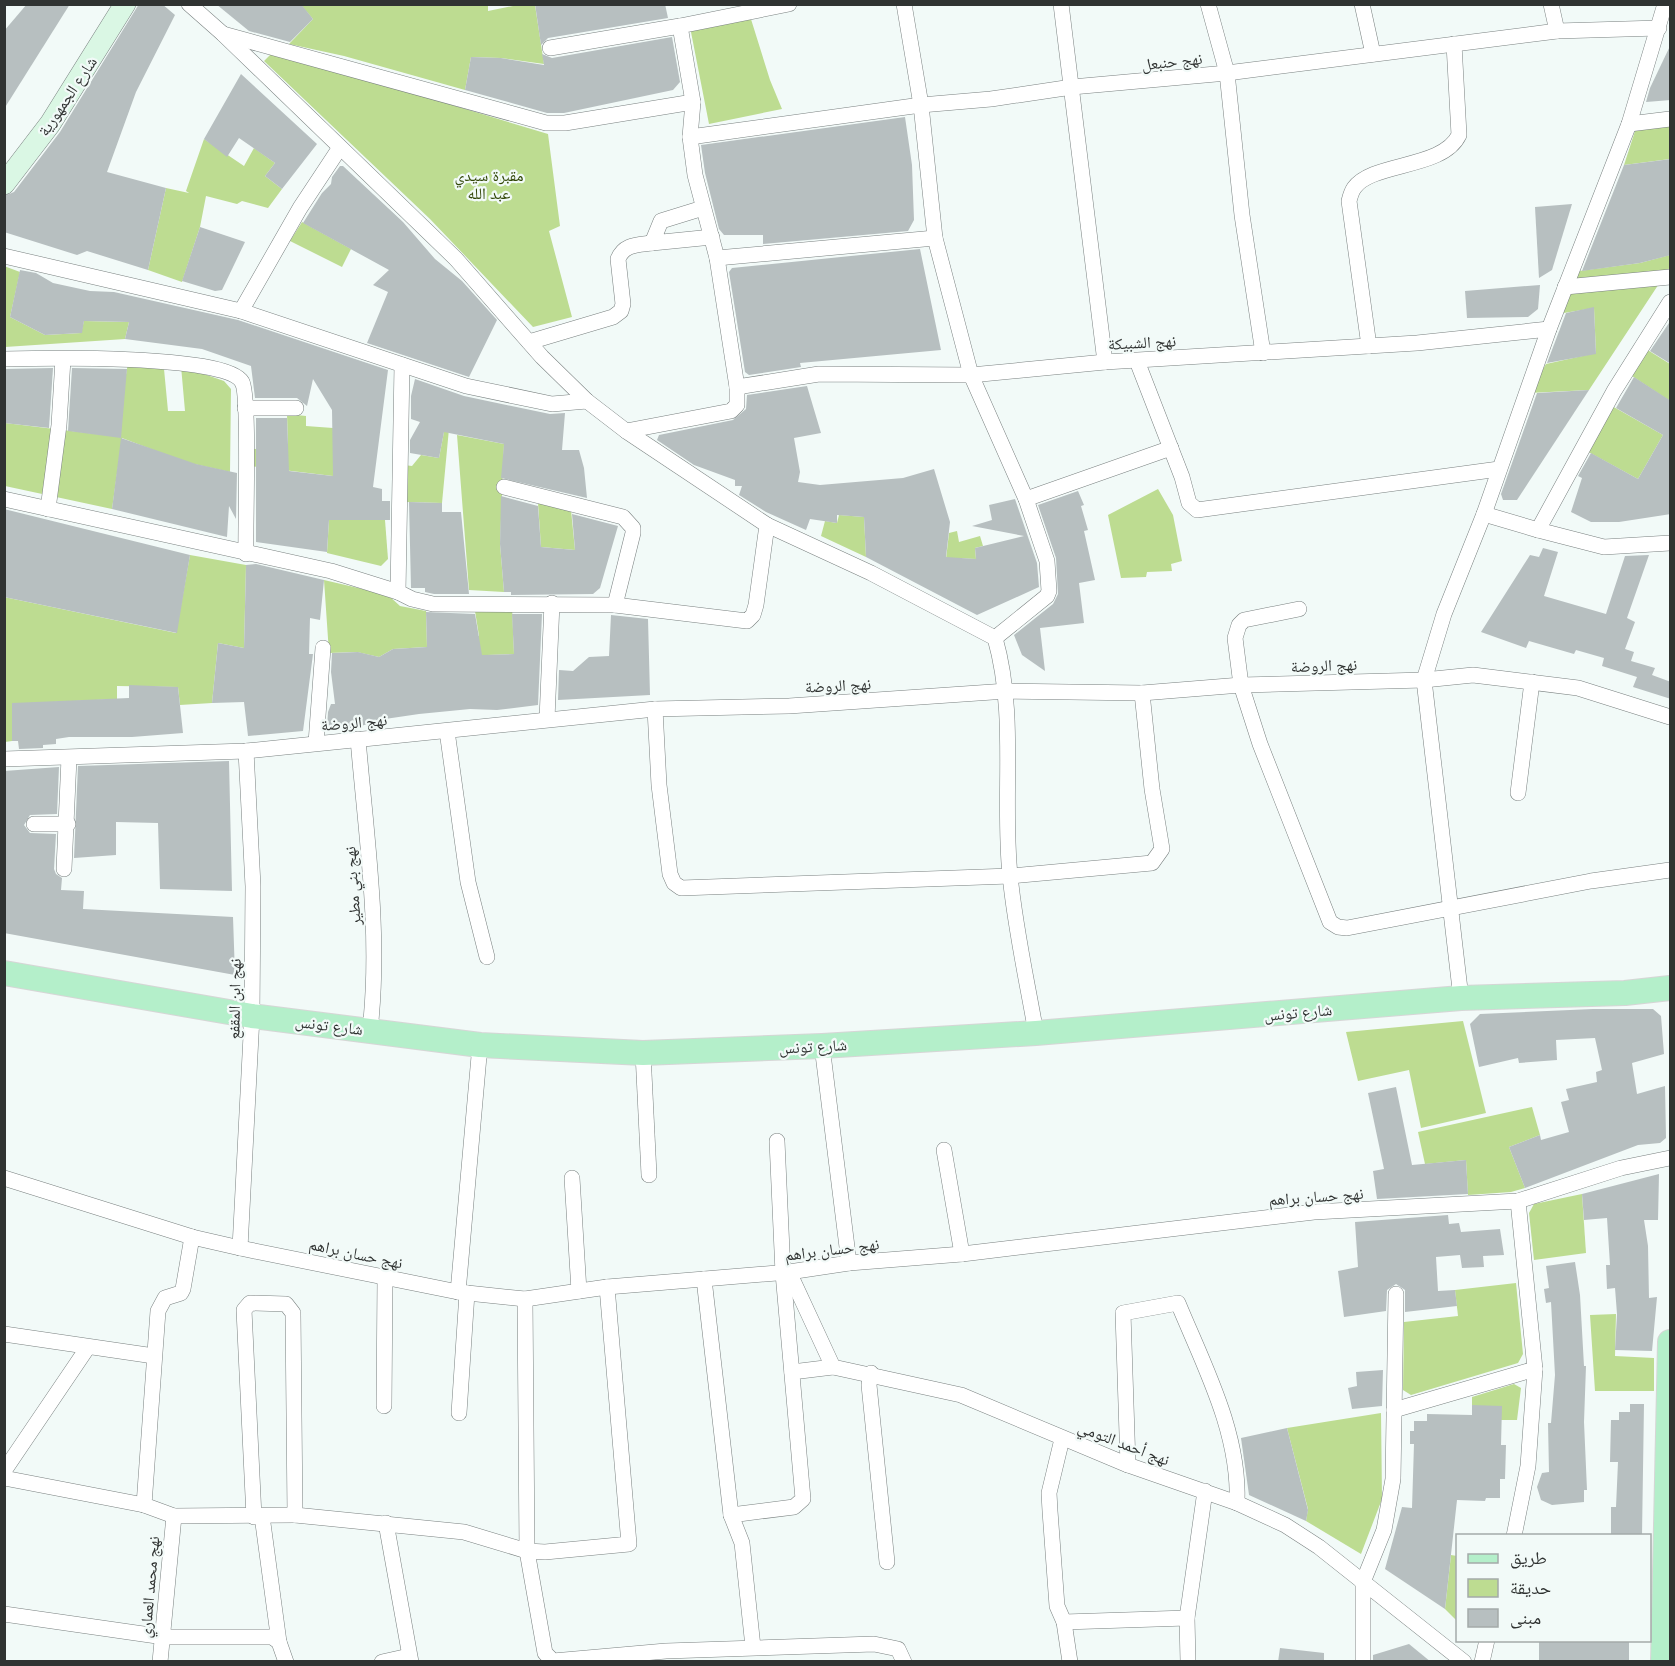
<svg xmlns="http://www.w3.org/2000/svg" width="1675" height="1666" font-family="Mulish,'Noto Naskh Arabic',sans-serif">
<rect width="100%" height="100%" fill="#f2faf8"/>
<!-- green -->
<g fill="#bddc91">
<path d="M488,4v7l30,-6h17l9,59 -43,-6 -30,-1 -6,33 -121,-34 -55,-12 24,-25 -12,-14z"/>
<path d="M750,16l20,64 12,29 -73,15 -19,-97z"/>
<path d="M274,51l274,83 12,92 -11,5 23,86 -39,10 -103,-108 -166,-158z"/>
<path d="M1670,121v38l-46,6 13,-40z"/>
<path d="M204,139l40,27 10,-18 21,15 -10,13 17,13 -14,19 -26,-7 -5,3 -31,-8 -6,31 -18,55 -34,-12 18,-82 23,5 -3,-2z"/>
<path d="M302,222l49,27 -9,18 -52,-26z"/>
<path d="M1670,255v12l-81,123 -60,3 17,-29 50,-11 -2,-45 -36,6 21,-43 61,-8z"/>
<path d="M4,266l16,6 -10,45 35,18 36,-2 3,-12 45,1 -4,17 -120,8z"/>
<path d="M1646,349l24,15v37l-41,-27z"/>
<path d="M128,363l36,6 4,42h17l-4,-45 43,15 7,8 -1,83 -45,-10 -63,-24 -10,71 -107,-23v-63l116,14 -1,-27z"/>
<path d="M1612,406l51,29 -25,44 -55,-30z"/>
<path d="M287,414l19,2v10l27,2v48l-84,-10 3,-17 36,-1z"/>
<path d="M447,416l3,2 -8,85 -35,-1 -3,-37 8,1 9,-11 18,3z"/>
<path d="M457,435l47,9 -4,100 4,48 -35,-2z"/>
<path d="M1158,489l15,26 9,46 -11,3 1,7 -25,1 -1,5 -25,1 -13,-63z"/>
<path d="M538,503l33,7 4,40 -34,-3z"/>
<path d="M839,515l25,2 2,40 -45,-21 4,-15 12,2z"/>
<path d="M329,520h56l3,39 -7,7 -54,-13z"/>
<path d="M957,531l2,11 21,-6 3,10 -8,2 1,11 -21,-1 -10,10 4,-35z"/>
<path d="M190,555l56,10 -2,83 -26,-5 -6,60 -32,2 -2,-18 -61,-1v13l-105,5v37l-7,1 -1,-145 172,36z"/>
<path d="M324,580l64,15 12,11 26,5 1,36 -34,2 -14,8 -22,-5 -28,1z"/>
<path d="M512,606l2,48 -27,1v9l-23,-27 15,-1 -4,-25z"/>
<path d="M1463,1021l23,92 -65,15 -12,-58 -51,11 -12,-49z"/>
<path d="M1532,1107l8,28 -31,12 16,41 -14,4 -43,3 -2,-35 -41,4 -7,-32z"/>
<path d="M1582,1194l4,59 -52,7 -5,-47 5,-9z"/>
<path d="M1516,1283l7,71 -5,9 -107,32 -8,-5 1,-68 54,-6 -3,-26z"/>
<path d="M1616,1314l-1,42 39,2v33h-59l-5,-76z"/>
<path d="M1514,1384l7,4 -4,32h-16l-29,-15v-8z"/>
<path d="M1381,1413l1,86 -21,55 -55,-33 2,-12 -21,-81z"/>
<path d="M1451,1555l6,1v65l-12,-12z"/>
</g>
<!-- building -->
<g fill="#b7bfc0">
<path d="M27,4h43l-66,105v-78z"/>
<path d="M139,4h23l13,11 -39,77 -29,80 59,16 -18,82 -61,-19 -10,4 -73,-23v-36l10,-4 46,-60z"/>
<path d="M216,4h85l12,15 -23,23 -41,-11z"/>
<path d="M535,4h130l3,14 -120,20 -7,7z"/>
<path d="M672,37l8,45 -7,8 -109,23h-17l-82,-23 6,-33 30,1 43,7 -2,-11 10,4z"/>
<path d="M1671,44v56l-25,2 4,-14z"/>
<path d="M241,74l76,70 -35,45 -17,-13 10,-13 -36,-25 -12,19 -23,-18z"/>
<path d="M905,117l7,48 2,55 -6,11 -145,13v-9h-39l-5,-6 -14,-56 -4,-28z"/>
<path d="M1671,159v96l-31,8 -58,8 42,-106z"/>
<path d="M340,166h3l60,56 32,37 27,22 35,39 -28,57 -102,-34 21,-51 -15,-7 16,-15 -86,-47 19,-30 9,-9 1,-7z"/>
<path d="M1572,204l-20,66 -13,8 -4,-71z"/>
<path d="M200,227l45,15 -23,48 -7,1 -33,-10z"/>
<path d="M920,249l21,101 -141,13 1,4 -52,8 -4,-3 -16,-100 3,-4z"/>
<path d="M20,270l16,3 17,10 37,8 24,1 124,28 150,50 -15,117 9,2v12h8v19h-61l-2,32 -71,-10v-124h31l2,53 44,5 -1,-66 -19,-31 -6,27 -10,-8h-42l-4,-32 -49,-17 -77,-10 4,-17 -45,-1 -2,12 -37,2 -35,-18z"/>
<path d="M1540,285l-2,24 -10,8 -61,1 -2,-27z"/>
<path d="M1594,307l2,47 -49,9 19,-50z"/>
<path d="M1671,320v44l-21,-13z"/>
<path d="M53,368l-4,60 -45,-5v-54z"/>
<path d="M72,368l55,1 -6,69 -53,-7z"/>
<path d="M1634,377l37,24v113l-52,8h-28l-20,-10 11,-34 -4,-2 13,-23 47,26 25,-44 -47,-27z"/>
<path d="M415,379l49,17 86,18 15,-1 -3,37h17l5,18 3,30 -86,-20 3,-34 -60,-12 -5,26 -29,-5v-13l10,-18 -9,-3v-23z"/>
<path d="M807,386l14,47 -27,5 6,34 -2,10 22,3 83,-7 31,-9 16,53 -4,35 30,2 -1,-11 49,-12 -52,-10 20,-6 -3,-15 26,-6 22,64 2,24 -62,28 -111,-58 -2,-40 -27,-2v8l-27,-4 -4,11 -40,-18 -27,-17 3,-9h-7v-6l-41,-15 -37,-25 2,-5 74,-15 13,-11 1,-14z"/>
<path d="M1589,390l-72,110h-14l-2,-6 36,-101z"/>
<path d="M121,438l75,26 41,9 -1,46 -7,-13 -2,31 -115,-28z"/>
<path d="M1078,491l6,14 -3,1 7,24 -4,1 11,49 -16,3 5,40 -44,5 5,43 -23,-16 -8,-20 39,-31 5,-10 -2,-36 -18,-53z"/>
<path d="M501,496l37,10 3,41 34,3 -3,-36 46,12 -18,62 -7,6 -82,1v-3h-7l-4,-48z"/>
<path d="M409,502l33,1v9h19l8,82h-35l-9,-2v-4h-14z"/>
<path d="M4,509l186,46 -13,78 -173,-36z"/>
<path d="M1543,548l15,4 -14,44 62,18 19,-58 24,-1 -22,63 8,4 -10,27 9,3 -3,9 24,7 -3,7 19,7v17l-38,-12 4,-10 -35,-11 2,-8 -28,-8 -2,4 -45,-13 -3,7 -45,-16 49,-77 9,2z"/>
<path d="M256,564l68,16 -4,40 -10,-2 -1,36h4l-10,77 -55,5 -4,-34 -32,1 6,-60 26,5 2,-83z"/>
<path d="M426,612l49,2 7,41 32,-1 -2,-40h30l-4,91 -41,5 -27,-1 -51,5 -34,5 -31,9h-27l1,-16 3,-8h4l-4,-32 1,-19 26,-1 21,5 14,-8 34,-2z"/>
<path d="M611,615l37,4 2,76 -92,5 1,-30 14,1 16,-14 20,-1z"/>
<path d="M129,685l49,2 5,46 -51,4h-63l-13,2v5l-13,1v3l-24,1 -1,-8h-6v-38l117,-5z"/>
<path d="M229,761l3,130 -72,-2 -2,-66 -42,-1v33l-42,3 4,-92z"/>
<path d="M59,767l-2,47 -27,1 -6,10 6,8 26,1 -2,35 2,5 6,4 -1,12 23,1 -1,18 150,8 2,58 -231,-42v-162z"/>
<path d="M1593,1009h60l8,7 3,38 -32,9 5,31 28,-8 1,52 -6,5 -22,2 -113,43 -16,-41 31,-12 1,5 28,-8 -8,-30 8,-2 -3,-11 31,-7 -1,-10 6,-2 -7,-32 -39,2 1,20 -38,3 -1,-5 -39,9 -9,-43 10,-10z"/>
<path d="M1396,1087l16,78 54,-5 2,34 -91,5 -4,-28 11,-2 -16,-76z"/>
<path d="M1659,1174l-1,46h-14l4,26 1,52 8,-1 -5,54 -37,-1 2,-36 -2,-26 -8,1 -1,-24h4l-3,-47 -23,2 -2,-26z"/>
<path d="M1448,1215l1,9 10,-1 2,9 39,-3 4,26 -21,1 1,11 -22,1 -2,-13 -24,2 2,34 17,-1 2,16 -52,6v-22l-9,-6 -9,6 -1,21 -42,6 -6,-46 20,-4 -3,-45z"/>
<path d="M1575,1262l5,33 4,71h2l-2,56 3,68h-3v12l-32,3 -11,-5 -4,-13 5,-14 7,-1 -1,-49h3l4,-48 -4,-73 -5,1 -2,-14 5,-1 -3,-22z"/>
<path d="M1383,1370l-1,36 -30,3 -4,-21 9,-2 -1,-14z"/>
<path d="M1630,1404h14l-2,132h-31v-29h5l2,-45h-8l1,-42h8v-8h11z"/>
<path d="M1472,1405l30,1 -1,39h5l-1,34h-5v19h-14l-1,3 -28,-1 -12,109 -60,-40 17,-62 10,1 2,-64h-4v-13h4v-10h13v-7l45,1z"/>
<path d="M1287,1428l21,82 -2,11 -57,-26 -8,-57z"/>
<rect x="1539" y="1641" width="90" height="21"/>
<path d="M1409,1644l22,18h-58v-7z"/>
<path d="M1280,1648l44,5v9h-46z"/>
</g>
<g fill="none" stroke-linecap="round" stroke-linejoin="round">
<defs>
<g id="minor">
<path d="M189,4l34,30 233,225 86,98 45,44 39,30 141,94 104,48 124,65c22,77 7,158 15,237 5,53 17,106 26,158"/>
<path d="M904,4l17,101 14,133 36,137 55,124 21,62 2,30 -2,5 -52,42"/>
<path d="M1061,4l44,358"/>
<path d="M1208,4l19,69 15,142 21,138"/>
<path d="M1362,4l11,50"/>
<path d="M1551,4l6,27"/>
<path d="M223,34l323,89h19l128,-21"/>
<path d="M550,48l130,-22"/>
<path d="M1629,124l41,-5"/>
<path d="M690,137l231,-32 70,-6 81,-12 155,-14 330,-42 102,-3"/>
<path d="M703,208l-42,13 -9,22 60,-6"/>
<path d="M4,256l237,55 225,75 86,18 35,-3"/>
<path d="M717,258l218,-20"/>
<path d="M1565,287l105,-10"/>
<path d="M1670,302l-56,89 -76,139 66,17 66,-4"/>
<path d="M241,311l59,-103 39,-59"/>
<path d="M529,342l84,-25 8,-6 2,-7 -5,-45c6,-15 19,-14 34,-16"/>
<path d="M1369,346l-20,-145c1,-4 3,-10 5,-13 18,-26 89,-19 105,-53l-5,-91"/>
<path d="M4,359c35,-1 222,-5 238,23 8,13 3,147 4,172"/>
<path d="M1137,361l45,116 7,26 8,7 302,-41"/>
<path d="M402,365l-4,227 14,7 21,5 182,1 18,-72v-5l-10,-11 -119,-30"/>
<path d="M737,387l82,-13 152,1 134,-13 312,-19 132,-14"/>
<path d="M245,408h51"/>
<path d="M626,431l105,-20 6,-6v-18l-20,-129 -22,-83 -5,-38 3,-35 -13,-76 109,-22"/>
<path d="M4,499l327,72 67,21"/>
<path d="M1026,499l145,-51"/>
<path d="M48,509l11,-84 4,-66"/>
<path d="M1484,514l54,16"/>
<path d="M615,605l132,16 6,-6 3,-10 11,-80"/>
<path d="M1299,609l-55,11 -5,5 -4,13 6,47 19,59 70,178 8,5 9,1 244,-47 79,-11"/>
<path d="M655,709l4,76 11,89 4,9 7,5 329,-12 142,-13 10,-14 -10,-60 -10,-96"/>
<path d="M547,719l5,-116"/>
<path d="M447,731l21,151 19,75"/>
<path d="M358,739c8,96 23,195 12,291"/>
<path d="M316,743l7,-95"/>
<path d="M4,759l242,-8 409,-42 134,-3 218,-15 135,2 99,-8 183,-5 49,-5 105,13 92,29"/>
<path d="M1518,793l14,-111"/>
<path d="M34,824h34"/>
<path d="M64,869l5,-111"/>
<path d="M1461,998l-37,-318 20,-66 40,-100 65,-185 80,-205 36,-120"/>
<path d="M822,1046l27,217"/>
<path d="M643,1053l6,122"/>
<path d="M944,1150l18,104"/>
<path d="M4,1178l188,59 48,11 218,44 67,7 82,-12 182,-15 60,-9 113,-9 352,-42 204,-11 103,-33 49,-10"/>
<path d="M572,1178l7,113"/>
<path d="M192,1237l-9,52 -2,4 -16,5 -7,13 -14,194 30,11 121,-1"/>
<path d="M240,1248l12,-232 1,-130 -7,-135"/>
<path d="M789,1272l44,95 128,28 167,70 109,38 48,22 34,22 145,115"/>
<path d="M704,1279l27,236 11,28 11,104"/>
<path d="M607,1287l22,257 -84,8 -18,-1 18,102 8,8 113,-10 208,-7 24,5 6,13"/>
<path d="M458,1292l22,-247"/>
<path d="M4,1334l150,22"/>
<path d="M792,1372l41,-5"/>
<path d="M871,1373l-2,12 18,177"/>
<path d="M384,1406l1,-128"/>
<path d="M1394,1410l141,-41"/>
<path d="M459,1413l8,-120"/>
<path d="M1062,1439l-13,54 1,18 7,95 7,16 6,40"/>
<path d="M1128,1465l-5,-152 55,-10c26,63 62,130 59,200"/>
<path d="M4,1471l84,-124"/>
<path d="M4,1478l140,27"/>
<path d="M731,1515l63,-8 9,-8 -20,-226 -6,-132"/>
<path d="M262,1516l17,126"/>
<path d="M254,1517l-10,-207 6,-7 36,1 7,9 2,202 169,17 63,19 -2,-252"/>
<path d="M386,1523l25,139"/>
<path d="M1514,1536l14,-70 7,-97 -17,-168"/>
<path d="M4,1614l160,23h108l7,5 7,20"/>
<path d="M1064,1622l123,-4"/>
<path d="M160,1662l14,-146"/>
<path d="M382,1662l27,-6"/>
<path d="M1188,1662l-1,-44 18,-127"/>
<path d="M1363,1662v-80l21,-52 9,-51 3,-185"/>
<path d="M1482,1662l5,-22"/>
</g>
<path id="secondary" d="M4,184l46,-60 75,-120"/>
<g id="primary">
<path d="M4,973l248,43 228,29 163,8 179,-7 214,-13 425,-35 164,-5 45,-5"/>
<path d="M1663,1662l7,-320"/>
</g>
</defs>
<!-- minor casing -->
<use href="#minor" stroke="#7a8180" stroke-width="16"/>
<!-- secondary casing -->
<use href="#secondary" stroke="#7a8180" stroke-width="22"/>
<!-- primary casing -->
<use href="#primary" stroke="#d6d6d6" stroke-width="26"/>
<!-- minor -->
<use href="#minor" stroke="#fff" stroke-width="15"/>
<!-- secondary -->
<use href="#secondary" stroke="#daf7e4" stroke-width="21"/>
<!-- primary -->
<use href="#primary" stroke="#b4efca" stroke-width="24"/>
</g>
<g text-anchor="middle" stroke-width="4.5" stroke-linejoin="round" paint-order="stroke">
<!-- street labels -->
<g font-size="16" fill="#303332" stroke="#f2faf8">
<text transform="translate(1172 61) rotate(-6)" y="6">نهج حنبعل</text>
<text transform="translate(67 96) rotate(-56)" y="6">شارع الجمهورية</text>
<text transform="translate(1142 342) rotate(-3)" y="6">نهج الشبيكة</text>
<text transform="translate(1324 665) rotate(-2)" y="6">نهج الروضة</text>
<text transform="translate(838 685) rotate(-3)" y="6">نهج الروضة</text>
<text transform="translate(354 722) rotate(-5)" y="6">نهج الروضة</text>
<text transform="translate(352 886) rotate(-94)" y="6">نهج بني مطير</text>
<text transform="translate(234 999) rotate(-89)" y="6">نهج ابن المقفع</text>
<text transform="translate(1298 1012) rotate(-5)" y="6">شارع تونس</text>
<text transform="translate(329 1025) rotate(7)" y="6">شارع تونس</text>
<text transform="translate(813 1046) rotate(-3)" y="6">شارع تونس</text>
<text transform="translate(1316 1196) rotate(-4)" y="6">نهج حسان براهم</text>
<text transform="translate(832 1249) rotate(-7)" y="6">نهج حسان براهم</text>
<text transform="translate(356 1253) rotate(12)" y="6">نهج حسان براهم</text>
<text transform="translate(1124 1443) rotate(21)" y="6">نهج أحمد التومي</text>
<text transform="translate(149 1587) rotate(-85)" y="6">نهج محمد العماري</text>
</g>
<!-- park labels -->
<g font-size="16" fill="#314606" stroke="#f2faf8">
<text x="489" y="181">مقبرة سيدي<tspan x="489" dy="18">عبد الله</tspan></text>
</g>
</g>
<!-- border -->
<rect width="1675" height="1666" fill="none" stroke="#303332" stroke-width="12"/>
<!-- legend -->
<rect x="1456" y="1534" width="195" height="108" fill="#f2faf8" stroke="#a4aaa9" stroke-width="1.5"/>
<rect x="1468" y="1554" width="30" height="9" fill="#b4efca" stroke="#a4aaa9" stroke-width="1.5"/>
<text x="1510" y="1564" font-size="18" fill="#303332">طريق</text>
<rect x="1468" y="1579" width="30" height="18" fill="#bddc91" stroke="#a4aaa9" stroke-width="1.5"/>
<text x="1510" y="1594" font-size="18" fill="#303332">حديقة</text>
<rect x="1468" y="1609" width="30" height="18" fill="#b7bfc0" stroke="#a4aaa9" stroke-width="1.5"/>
<text x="1510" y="1624" font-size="18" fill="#303332">مبنى</text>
</svg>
